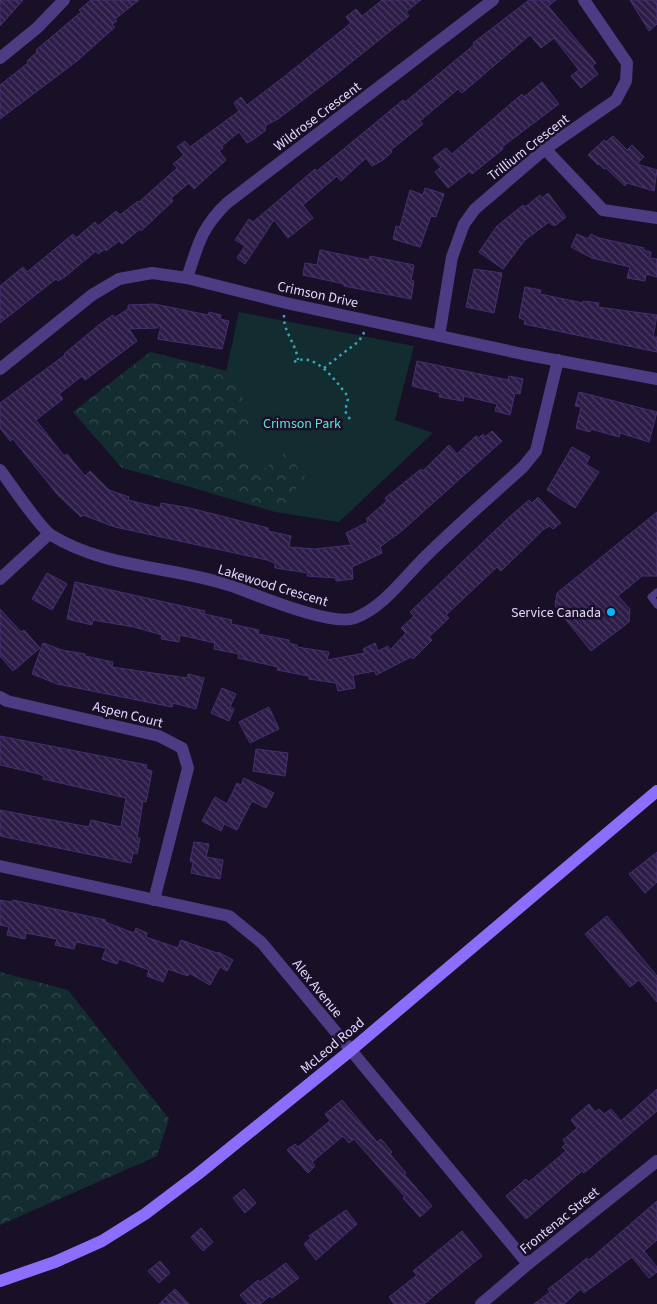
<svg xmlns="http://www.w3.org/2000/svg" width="657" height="1304" font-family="'Source Sans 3',sans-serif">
<defs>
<pattern id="forest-crowns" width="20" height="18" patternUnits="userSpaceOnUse" patternTransform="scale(1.25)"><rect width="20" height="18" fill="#132c30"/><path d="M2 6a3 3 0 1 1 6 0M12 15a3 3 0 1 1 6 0" fill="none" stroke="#354a4f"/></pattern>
<pattern id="building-back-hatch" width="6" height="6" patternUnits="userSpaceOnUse" patternTransform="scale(1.25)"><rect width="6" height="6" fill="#2c1c47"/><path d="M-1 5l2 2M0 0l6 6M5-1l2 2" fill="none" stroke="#4a3c63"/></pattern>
</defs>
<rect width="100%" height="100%" fill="#181026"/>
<!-- green -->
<path fill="#132c30" d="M239,312l175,34 -19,74 38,13 -94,89 -64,-10 -153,-45 104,-95z"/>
<!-- forest -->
<g fill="url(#forest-crowns)">
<path d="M150,352l85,21 17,57 -15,14 23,28 26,-20 19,25 -25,33 -158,-42 -49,-56z"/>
<path d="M0,972l68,18 101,129 -12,37 -157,69z"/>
</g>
<!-- building -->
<g fill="url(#building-back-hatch)" stroke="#482e72">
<path d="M0,0h23l-23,26z"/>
<path d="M91,0h48l-24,19 2,2 -5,3 3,3 -38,34 -77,58v-34l28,-22 -1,-2 10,-9 -1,-2 45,-38 -2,-2z"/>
<path d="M382,0h39l-15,12 3,4 -76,61 -55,42 -12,6 -1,6 -14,10 -4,2 -8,-11 -17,14 1,2 -4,3 7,9 -32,29 -5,-6 -18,15 2,3 -32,30 -1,-2 -18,15 -3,-3 -13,10 -1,-2 -7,5 -2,-3 -30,25 -8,5 -2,-2 -56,44v-37l23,-19 4,5 46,-38 3,4 19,-16 3,4 18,-15 4,4 18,-14 1,1 38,-34 -4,-4 11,-9 -7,-8 8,-6 5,6 49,-36 -5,-8 7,-6 6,8 38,-29 66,-53 -5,-6 10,-8 6,7z"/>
<path d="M529,0h27l-8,6 48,57 -4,3 6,8 -17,14 -10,-12 8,-6 -25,-32 -13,10 -11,-13 -68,58 -4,-4 -38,32 3,3 -32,26 1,2 -9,8 -11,6 -6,-8 -25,23 -4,-5 -34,29 10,13 -25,20 -14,-18 -29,44 -8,-6 8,-12 -10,-6 14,-21 4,3 62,-53 2,2 86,-71 2,2 69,-57 -1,-2z"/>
<path d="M630,0h27v24l-8,7z"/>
<path d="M542,82l17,22 -57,43 1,2 -31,25 -2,-3 -22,17 -13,-16 6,-5 -8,-9 13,-10 6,6 70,-60 2,3z"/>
<path d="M613,136l14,14 5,-5 12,12 -7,7 20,6 -3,21 -27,-8 -2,3 -19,-18 -2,1 -5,-5 -1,1 -10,-10 16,-15 2,2z"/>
<path d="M425,188l19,6 -8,23 -5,-1 -11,31 -27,-8 3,-13 4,1 10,-37 13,5z"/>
<path d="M548,193l18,24 -10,8h-4l-3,-3 -24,18 -22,29 -24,-17 18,-26 26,-21 2,2 15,-12 2,3z"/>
<path d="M577,234l11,5 3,-5 8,4 45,10 -1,2 8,2 -1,6 7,1v18l-11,-3 -1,7 -18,-3 3,-11 -38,-9 -21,-11z"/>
<path d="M320,250l49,10 1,-4 44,9 -3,15 3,1 -3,18 -67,-13v-2l-41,-9 2,-12 12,2z"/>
<path d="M474,269l28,4 -8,40 -28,-6z"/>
<path d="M525,287l16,3 -1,4 43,9v-2l16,2 -1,4 59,8 -4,22h4v15l-133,-28 1,-4 -6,-2z"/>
<path d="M154,304l54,11 1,-3 12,3 -1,4 9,2 -7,28 -64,-10 3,-14 -4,3 -28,1 8,12 -52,39 -3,-4 -23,18 4,5 -27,21 28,36 3,-2 18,22 5,-5 19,19 20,7 -1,3 32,8 1,-5 29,5 78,20v3l23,5 -2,11 26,2 36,-4 -5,-12 22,-11 -2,-3 21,-18 -2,-3 36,-29 2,2 26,-26 8,9 19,-18 3,2 4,-4 2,3 7,-6 10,10 -99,89 -23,17 2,6 -30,14 1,12 -17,2v-3l-29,-2 1,-3 -33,-5v-5l-8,-3 -152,-33 -32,-12 -2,2 -24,-23 -44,-55 -3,2 -10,-13v-25l65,-48 -1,-1 36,-30 13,-9 1,3 14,-9v-4z"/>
<path d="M417,361l91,19 1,-4 14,3 -3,15 -5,-1 -5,22 -15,-4 2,-7 -33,-8 -1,5 -24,-4 1,-4 -28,-7z"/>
<path d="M579,392l78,20 -8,30 -29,-9 -1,4 -28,-8 -1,3 -14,-4 5,-21 -6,-1z"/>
<path d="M572,447l18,10 -4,7 13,8 -24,36 -28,-18z"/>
<path d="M538,497l23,26 -8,6 -3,-3 -6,3 -43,42 -4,-4 -51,48 3,3 -20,19 3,3 -19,19 -2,-2 -35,18 -1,-4 -22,4 2,13 -17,3 -2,-8 -27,-4v-3l-32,-6 1,-3 -40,-9 1,-4 -25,-5 1,-6 -35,-8 -1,7 -18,-3 1,-4 -28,-8 -41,-7 -1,5 -25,-6 8,-37 130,29 -1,3 28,6 -1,4 28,6 -1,4 31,6v3l8,2v2l32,5 -2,8 38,-7 -2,-4 12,-6 3,8 10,-5 2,4 16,-17 -5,-5 13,-12 -4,-4 97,-93 22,-19 3,3z"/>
<path d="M657,512v64h-15l-24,20 12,13 -1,13 -38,29 -36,-45 2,-13z"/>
<path d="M47,573l20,11 -15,26 -20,-11z"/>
<path d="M0,609l21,23 3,-2 16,18 -27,23 -13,-15z"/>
<path d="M43,643l19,7 23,4v2l28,6 -1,5 75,11 1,-4 16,4 -8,31 -23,-6 -1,4 -115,-23 -25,-10z"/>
<path d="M222,688l14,6 -6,13 4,2 -5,12 -18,-8z"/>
<path d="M269,707l10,22 -29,14 -11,-21z"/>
<path d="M0,736l147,29 -1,4 6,2 -6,31 -3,-1 -6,37h3l-3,16 -4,-1 -2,10 -131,-27v-26l89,17 2,-7 30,7 5,-29 -83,-19v-3l-4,-2 -39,-9z"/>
<path d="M256,749l32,4 -3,23 -32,-5z"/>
<path d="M244,778l30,15 -8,15 -14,-7 -15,29 -13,-6 -3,7 -19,-10 13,-24 12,7 10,-21 4,2z"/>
<path d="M194,842l15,2 -3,13 17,3 -3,19 -29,-6 2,-11 -3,-1z"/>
<path d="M657,852v30l-12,11 -16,-19z"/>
<path d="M0,900l12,2 1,-2 93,20 -1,2 29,11 2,-5 11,5 -1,4 32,11 3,-8 36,13 1,-1 15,8 -6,11 -7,-4 -10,18 -21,-12 -1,3 -20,-7 -5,13 -16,-6 2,-6 -30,-11 -2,5 -15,-5 4,-11 -30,-6 -2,7 -19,-4 2,-6 -31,-6 -1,6 -18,-4 2,-8 -9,-2z"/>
<path d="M607,916l50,60v26l-18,-22 -9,7 -45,-53z"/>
<path d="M657,1089v22l-73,62 -2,-2 -56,48 -20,-23 20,-17 3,3 37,-31 -4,-4 4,-3 -3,-4 14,-12 -6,-8 18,-16 6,8 4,-3 5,5 7,-5 10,12z"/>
<path d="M342,1100l35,42 4,-3 11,13 -2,2 16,19 -2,1 28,32 -12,11 -17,-19 2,-1 -51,-58 -5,4 -6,-7 -31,26 3,4 -7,7 -21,-23 8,-6 3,3 32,-26 -5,-7z"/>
<path d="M244,1189l12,14 -11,10 -12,-15z"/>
<path d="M657,1201v39l-13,11 13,16v5l-8,6 -17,-21 -48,36 -3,-4 -17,15h-30l16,-12 -2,-3 12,-9 27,-22 2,2z"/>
<path d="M346,1210l11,14 -41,36 -12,-16 7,-6 -2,-2z"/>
<path d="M201,1228l12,14 -10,9 -12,-14z"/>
<path d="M462,1231l20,25 -58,48h-30l-5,-7 28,-22 -4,-4z"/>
<path d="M160,1261l10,12 -11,10 -11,-12z"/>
<path d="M286,1263l13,15 -27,20 -2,-2 -10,8h-12l-8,-9 18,-15 2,2z"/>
<path d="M175,1289l14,15h-30z"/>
</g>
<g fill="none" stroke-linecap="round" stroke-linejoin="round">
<!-- path -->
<g stroke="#32a7b6" stroke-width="2.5" stroke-dasharray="2.5 4" stroke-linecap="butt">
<path d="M284,315c-1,17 12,28 14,45"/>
<path d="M294,362c21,-11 41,18 52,32l2,5 -3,12 6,10"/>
<path d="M324,368l35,-27 6,-10"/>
</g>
<!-- lane -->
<path stroke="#4b3c84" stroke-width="7" d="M657,592l-6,5 6,8"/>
<!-- street -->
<g stroke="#4b3c84" stroke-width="12">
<path d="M0,58l37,-30 27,-28"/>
<path d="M545,149l58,61 54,8"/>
<path d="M187,278c11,-33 14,-50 40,-75l266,-203"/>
<path d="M439,336l13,-79 12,-33 11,-15 70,-60 71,-49 10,-19 1,-18 -43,-63"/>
<path d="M0,369l92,-74 27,-16 33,-6 35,5 99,25 237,51 134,25"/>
<path d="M0,470c10,13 40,58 51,65 55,34 122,31 181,51 25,9 100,41 123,32 27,-10 48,-39 68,-59 32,-32 67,-62 100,-92l13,-16 22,-91"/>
<path d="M0,579l49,-45"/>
<path d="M0,697l7,4 152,35 23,12 6,20 -34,132"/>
<path d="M0,866l229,50 33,27 266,321"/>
<path d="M481,1304l47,-40 129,-103"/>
</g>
<!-- secondary -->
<path stroke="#8b6efc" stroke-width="12" d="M0,1281l55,-19 47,-21 43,-27 53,-40 152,-123 307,-260"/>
</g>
<!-- markers -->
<circle fill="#05b6fb" stroke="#181026" stroke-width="2" cx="611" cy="612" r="5"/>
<g text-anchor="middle" stroke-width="5" stroke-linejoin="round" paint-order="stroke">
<!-- street labels -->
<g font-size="14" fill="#e2d6fe" stroke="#181026">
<text transform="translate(317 116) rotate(-37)" y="5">Wildrose Crescent</text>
<text transform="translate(528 147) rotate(-38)" y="5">Trillium Crescent</text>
<text transform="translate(318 294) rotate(12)" y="5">Crimson Drive</text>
<text transform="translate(273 585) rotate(17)" y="5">Lakewood Crescent</text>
<text transform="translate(128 714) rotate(14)" y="5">Aspen Court</text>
<text transform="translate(318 988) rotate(51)" y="5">Alex Avenue</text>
<text transform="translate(332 1045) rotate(-40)" y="5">McLeod Road</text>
<text transform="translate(559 1220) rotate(-39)" y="5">Frontenac Street</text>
</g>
<!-- park labels -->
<g font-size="14" fill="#62ded5" stroke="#181026">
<text x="302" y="428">Crimson Park</text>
</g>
<!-- poi labels -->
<g font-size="14" fill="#e2d6fe" stroke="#181026" text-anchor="end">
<text x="601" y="617">Service Canada</text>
</g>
</g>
</svg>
